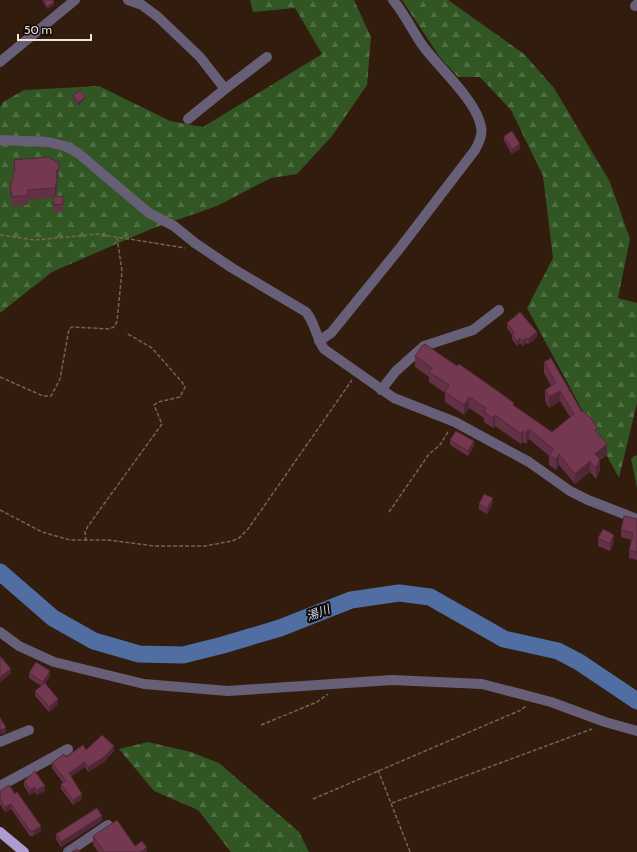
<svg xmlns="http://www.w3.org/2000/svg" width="637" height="852" font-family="Cabin,'Noto Sans JP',sans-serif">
<defs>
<pattern id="forest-firs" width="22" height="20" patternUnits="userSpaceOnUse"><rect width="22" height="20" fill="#315623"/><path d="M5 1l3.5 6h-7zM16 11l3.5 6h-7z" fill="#4f6e42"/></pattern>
</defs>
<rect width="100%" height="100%" fill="#311c0d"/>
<!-- forest -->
<g fill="url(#forest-firs)">
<path d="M250,0h104l17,37 -4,48 -35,51 -35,38 -26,4 -54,28 -66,23 -99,43 -52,41v-206l3,-5 21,-12 75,-4 71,35 33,6 119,-73 -27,-46 -42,4z"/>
<path d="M402,0h46l76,54 30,34 56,94 20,57 -12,59 19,5v100l-18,75 -92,-170 26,-50 -10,-82 -32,-66 -31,-33h-22l-19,-21z"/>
<path d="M637,455v33l-6,-30z"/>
<path d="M148,742l43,10 28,11 80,69 10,20h-78l-33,-42 -44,-19 -35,-42z"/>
</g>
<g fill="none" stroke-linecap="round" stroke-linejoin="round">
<!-- river -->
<path stroke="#516ea2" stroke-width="17" d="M0,572l53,46 41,23 45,13 44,1 40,-10 57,-17 71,-28 48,-7 31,4 74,42 54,12 21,11 58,39"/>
<!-- path -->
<g stroke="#766356" stroke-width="1.5" stroke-dasharray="4 2" stroke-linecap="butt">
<path d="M0,235l35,5 63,-6 87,14"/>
<path d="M0,377l43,19h8l9,-17 9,-50 3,-2 38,2 5,-3 2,-5 5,-50 -5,-34"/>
<path d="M0,510l42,22 28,8h37l47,6h51l27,-5 7,-3 9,-9 104,-149"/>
<path d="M389,512l40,-58 11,-9 9,-15"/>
<path d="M86,541l-1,-9 3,-6 74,-102 -8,-19 4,-3 22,-5 5,-10 -3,-5 -30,-34 -26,-15"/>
<path d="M261,725l56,-23 11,-8"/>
<path d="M378,770l32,82"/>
<path d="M313,799l208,-89 5,-4"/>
<path d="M392,803l200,-74"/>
</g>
<!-- minor -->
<g stroke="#675f78" stroke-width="10">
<path d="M128,0l14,5 16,12 42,40 25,32 42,-32"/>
<path d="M635,6l2,-2"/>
<path d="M0,62l75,-62"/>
<path d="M188,119l37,-30"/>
<path d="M0,140l48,2 17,4 13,7 71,60 25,13 21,17 37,25 74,44c9,11 10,25 18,37l70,49 61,24 74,40 41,29 18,9 49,19"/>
<path d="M319,341l12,-8 69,-85 75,-98c4,-7 8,-15 6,-23 -4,-26 -42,-59 -58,-81 -11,-15 -18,-32 -30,-46"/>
<path d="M381,390l15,-19 28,-25 49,-16 26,-20"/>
<path d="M0,632l19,14 35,16 90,22 84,7 164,-11 90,4 69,18 54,20 32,9"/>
<path d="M0,742l29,-12"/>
<path d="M0,786l68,-37"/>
<path d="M68,852l40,-27"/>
</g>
<!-- major -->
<path stroke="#ae9bcf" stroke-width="10" d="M0,832l24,20"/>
</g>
<!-- wall -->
<g fill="#643045">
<path d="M42,0h11l1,5 -7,4z"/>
<path d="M73,96l12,3 -7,6 -5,-7z"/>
<path d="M504,136l16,13 -8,5 -8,-13z"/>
<path d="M14,160l45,10v10h-2v8l-1,9 7,7v7l-9,1 -1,-15 -25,3v5l-16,1 -2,-14v-10h3v-10h1z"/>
<path d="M507,323l30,14 -9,7 -2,-1 -3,3 -3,-3 -3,3 -5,-7v-4l-5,-7z"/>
<path d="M415,356l99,50 38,26 18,-15 -10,-16 -11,7 -4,-7v-11l6,-4 -7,-13v-11l54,71 9,22 -7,5v10l-4,9 -6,-7 -15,12 -16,-19 -3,5 -7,-5v-9l-20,-17 -3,5 -3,-2 -2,2 -26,-18 -2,2 -9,-6v-4l-15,-10 -5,7 -19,-13v-9l-16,-11v-5l-14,-10z"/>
<path d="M450,440l24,6 -6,10 -18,-11z"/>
<path d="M493,503l-6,11 -8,-5v-5z"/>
<path d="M637,519v41l-8,-2v-7l3,-11 -11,-3v-7z"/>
<path d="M598,538l16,4 -4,9 -12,-5z"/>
<path d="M29,673l21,3 -5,8 13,20 -9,8 -14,-16v-5l6,-5 -12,-8z"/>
<path d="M86,750l28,1 -10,11 -16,10 -3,-5 -14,9 11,23 -9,6 -12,-16v-5l2,-1 -11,-15v-5z"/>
<path d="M24,781l21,10 -9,4 -1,-3 -5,3 -6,-9z"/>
<path d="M0,791l41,40 -8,5h-3l-19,-27 -6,3 -5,-8z"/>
<path d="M102,821l-41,26 -5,-8v-5z"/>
<path d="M93,836l42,10 12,6h-49l-5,-7z"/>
</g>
<!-- shaded-wall -->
<g fill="#512738">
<path d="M54,2v3l-7,4v-2z"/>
<path d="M85,97v2l-7,6v-2z"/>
<path d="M520,144v5l-8,5v-5z"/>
<path d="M57,179v9l-2,9v-9z"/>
<path d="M537,332v5l-9,7v-5z"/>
<path d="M520,338v5l-3,3v-5z"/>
<path d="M526,338v5l-3,3v-5z"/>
<path d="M560,391v10l-11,7v-11z"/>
<path d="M469,397v11l-5,7v-10z"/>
<path d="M495,415v11l-2,2v-10z"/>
<path d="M529,429v10l-3,5v-11z"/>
<path d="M523,431v11l-2,2v-10z"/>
<path d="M474,441v5l-6,10v-5z"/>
<path d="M607,444v11l-7,5v10l-4,9v-11l-1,-14z"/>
<path d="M559,454v11l-3,5v-11z"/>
<path d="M590,461v11l-15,12v-10z"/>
<path d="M493,498v5l-6,11v-5z"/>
<path d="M614,535v7l-4,9v-7z"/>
<path d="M11,669v5l-11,8v-5z"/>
<path d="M50,671v5l-7,11v-5z"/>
<path d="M58,699v5l-9,8v-5z"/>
<path d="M6,728v5l-6,2v-5z"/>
<path d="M114,746v5l-10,11 -16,10v-5z"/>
<path d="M85,762v5l-16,11v-5z"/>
<path d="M45,786v5l-9,4v-5z"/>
<path d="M35,787v5l-5,3v-5z"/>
<path d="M82,794v5l-9,6v-5z"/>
<path d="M11,804v5l-6,3v-5z"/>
<path d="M102,816v5l-41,26v-5z"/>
<path d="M41,826v5l-8,5v-5z"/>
<path d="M147,848v4h-7z"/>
</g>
<!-- building -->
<g fill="#743850" stroke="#512738">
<path d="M43,0h10l1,2 -7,5z"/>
<path d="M80,90l5,7 -7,6 -5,-7z"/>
<path d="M512,131l8,13 -8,5 -8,-13z"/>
<path d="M48,157l11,6v7h-3l1,9 -2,9 -27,2v5l-16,2 -2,-15h3v-10h2l-1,-12z"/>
<path d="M63,196v8l-9,1 -1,-8z"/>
<path d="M520,312l17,20 -9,7 -2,-1 -3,3 -3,-3 -3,3 -5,-7 2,-2 -7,-9z"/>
<path d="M425,344l32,22 2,-2 40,28 15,11 -1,2 39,27 22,-18 -14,-23 -11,6 -4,-7 11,-7 -12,-21 7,-4 31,54 1,-1 6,5 9,12 -3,2 12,14 -12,10 5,5 -4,9 -6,-7 -15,13 -16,-20 -3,5 -7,-4 4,-6 -24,-20 -3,4 -3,-2 -2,3 -26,-19 -2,3 -9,-6 2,-4 -17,-11 -5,8 -19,-13 4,-7 -20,-13 3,-4 -17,-12 7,-10z"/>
<path d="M456,431l18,10 -6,10 -18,-11z"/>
<path d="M484,494l9,4 -6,11 -8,-5z"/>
<path d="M624,516l13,3v33l-8,-1 4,-18 -12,-3z"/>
<path d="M603,529l11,6 -4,9 -12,-6z"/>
<path d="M0,656l11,13 -11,8z"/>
<path d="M36,662l14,9 -7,11 -14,-9z"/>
<path d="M45,683l13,16 -9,8 -14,-16z"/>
<path d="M0,717l6,11 -6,2z"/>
<path d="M102,735l12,11 -10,11 -16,10 -3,-5 -16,11 13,21 -9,6 -12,-16 5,-3 -14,-18 12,-9 2,3 17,-12 3,5z"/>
<path d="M35,771l10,15 -9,4 -1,-3 -5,3 -6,-9z"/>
<path d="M9,785l6,9 2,-2 24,34 -8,5h-3l-19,-27 -6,3 -5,-8v-2l1,-1 -1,-1v-4z"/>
<path d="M97,808l5,8 -41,26 -5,-8z"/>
<path d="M117,820l18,26 7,-5 5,7 -7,4h-36l-11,-16z"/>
<path d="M77,849l3,3h-8z"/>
</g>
<g text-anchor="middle" stroke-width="4" stroke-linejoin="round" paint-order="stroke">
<!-- water labels -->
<g font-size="12" font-style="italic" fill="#c7d9f8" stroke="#120904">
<text transform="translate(318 613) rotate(-21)" y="4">湯川</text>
</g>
</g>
<!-- scale -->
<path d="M18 34v6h73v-6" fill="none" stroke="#f2e3d9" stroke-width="2"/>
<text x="24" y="34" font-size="12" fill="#f2e3d9" stroke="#120904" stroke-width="3" paint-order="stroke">50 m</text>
</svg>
